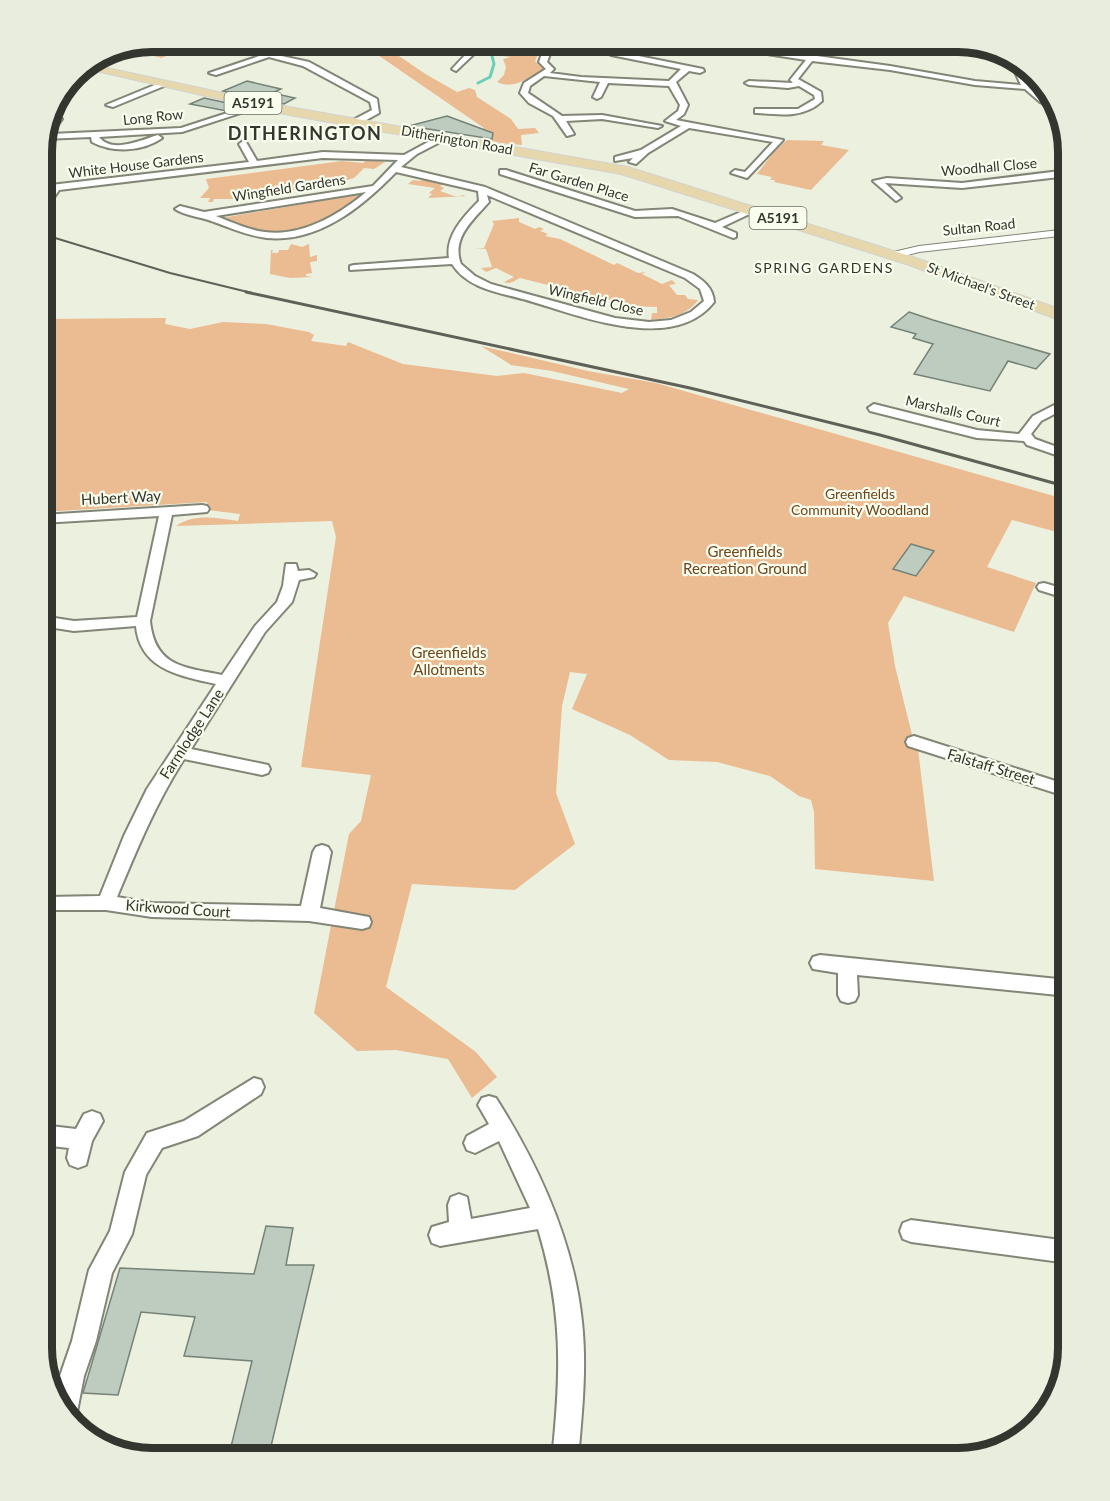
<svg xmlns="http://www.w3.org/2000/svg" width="1110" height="1501" font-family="Lato,sans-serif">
<rect width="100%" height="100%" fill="#ebf0df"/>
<!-- green -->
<g fill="#ebbb91">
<path d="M153,42h54l-46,16 -30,-8z"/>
<path d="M359,42h19l49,33 30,17 12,-4 6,2 2,7 34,22 7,10 17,-1 4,5 -18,2 1,10 -22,-2 -26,-7 10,-8z"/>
<path d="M896,42h68l46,14z"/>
<path d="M511,49l28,3 -4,9 8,8c-15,9 -29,21 -46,13l7,-7 2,-8 -3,-8 8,-2 -8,-1z"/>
<path d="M787,140l37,1 -3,4 28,5 -38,40 -37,-8 1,-2h-5l2,-3 -15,-3 16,-21z"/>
<path d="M368,159l17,3 -11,7 -10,-1 -10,10 -17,5 -96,16h-27l-1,3h-5l2,-4h-10l9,-10 -3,-9 136,-18 21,2z"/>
<path d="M424,179l21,4 -5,3 4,2 -4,3 17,6 6,-2 3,1 -38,2 4,-4 -3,-1 6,-5 -27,-4 5,-4 7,1z"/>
<path d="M354,195h6v3l-23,16 -43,17 -14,3 -12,-1 -46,-15z"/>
<path d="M519,218v4l16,7 4,-2 5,2 -4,2 8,3 -3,2 15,3 54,26 3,-2 21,10 8,-1 -4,2 20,10 10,-4 4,4 -7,1 8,10h8l3,4 10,1c-11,16 -28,18 -47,20l1,-7h5v-6l-28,-1 -6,4 -7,-1 6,-6 -24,-6 -11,6 -2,-1 6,-6 -27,-7 -6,5 -3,-1 5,-5 -40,-10c-6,3 -10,7 -16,4l10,-5 -18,-9 -10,4 -5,-4 11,-1 -6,-18 -11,-1h9l10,-24 -2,-3z"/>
<path d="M291,244l11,3 7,-3 1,13 7,-2v6l-7,1 2,11 -6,1v2l6,1 -22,1 -20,-4 1,-24h2l-1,3h6l1,-3h9z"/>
<path d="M166,318l-1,6 25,5 33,-7 43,2 43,8 5,3 -3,6 35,5 2,-4 55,22 94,12 27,-3 98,20 7,-4 -77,-18 -41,-6 -30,-19 107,25 68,12 412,117v35l-56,-15 -25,47 49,16 -22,49 -110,-36 -16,27 7,43 19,77 4,6 16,132 -119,-12 -1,-57 -3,-12 -12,-4 -29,-20 -53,-14 -48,-2 -39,-25 -58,-26 15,-35 -17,-2 -8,34 -6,87 19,51 -60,46 -103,-6 -26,103 90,65 21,25 -25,21 -24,-39 -52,-9 -39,1 -43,-38 35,-179 12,-13 10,-46 -70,-8 35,-230 -4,-16 -156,5c19,-13 40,-8 62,-5l2,-7 -32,-4 -1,-8 -165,10v-193z"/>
</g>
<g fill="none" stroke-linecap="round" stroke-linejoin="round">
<!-- stream -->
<path stroke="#6ccfba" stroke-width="3" d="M478,83l12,-6 4,-13 -2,-8 6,-12"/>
</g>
<!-- building -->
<g fill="#beccc0" stroke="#758277" stroke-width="1.5">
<path d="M247,81l34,8 -9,4 23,5 -11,6 -61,-13z"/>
<path d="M204,98l37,8 -14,5 -37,-7z"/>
<path d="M447,116l46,17 -1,6 -83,-13z"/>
<path d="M909,312l24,8 117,34 -14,15 -28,-8 -18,30 -76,-17 19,-30 -20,-6 3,-4 -25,-7z"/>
<path d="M911,544l23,7 -18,25 -23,-7z"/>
<path d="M266,1226l27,2 -7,37h28l-46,194h-40l24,-98 -68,-5 11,-39 -54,-5 -23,83 -35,-2 37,-125 134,6z"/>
</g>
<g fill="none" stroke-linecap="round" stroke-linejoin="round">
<defs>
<g id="minor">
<path d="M301,42h11l-35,13 32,7 68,37 2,14 -20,11h-6v-4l19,-10 -2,-8 -67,-36 -34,-9 -53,18 -7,-2z"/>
<path d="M455,42c10,0 15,1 21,10l-20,19 -4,-2 16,-17z"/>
<path d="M714,42l176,24 85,15 46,4 -6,-13v-8l3,-2c7,7 6,18 14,26 7,7 22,12 24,22l-16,-8 -15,-13 -50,-4 -85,-15 -78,-9 -14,18 23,13 1,9c-18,17 -41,14 -64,12h-3v-4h43l17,-10 -1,-4 -15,-9 -11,2 -39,-3 -4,-2 4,-2 44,2 -3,-3 16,-20 -46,-7z"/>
<path d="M547,49l4,2 -4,11 7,7 -4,4 31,4 88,4 12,-12 -70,-14 3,-4 89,18 1,2 -4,2 -11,-2 -13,11 12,23 -4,9 -8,6 107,20 -36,38 -16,-5 4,-3 10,2 28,-30 -84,-14 -41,25 -12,11 -7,-2 4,-4 -18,3v-4l26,-7 40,-24 -16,-5 13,-10 2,-6 -11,-19 -61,-3 -7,14 -4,2 -4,-2 7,-15 -56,-6 -14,10 -2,7 34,23 40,-1 60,11 -4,2 -56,-9 -36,2 8,13 -7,2 -14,-20 -24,-13 -9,-10 4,-10 22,-14 -7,-7 4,-11z"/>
<path d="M162,82l7,2 -56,23 -7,-2z"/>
<path d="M258,103l7,2 -83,27 -83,5c13,17 42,3 59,-2l4,3c-20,14 -49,15 -70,4l-1,-5 -47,2 3,-10 6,-9 -3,-2 1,-5 11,6 -11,15 130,-6z"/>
<path d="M441,135l3,1v4l-27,14 -16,13 84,20 208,87c11,7 20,14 21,28 -40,51 -131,15 -181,0 -28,-9 -64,-11 -81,-38l-102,6v-4l4,-1 95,-7c-4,-22 15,-42 30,-57l-1,-10 -82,-19c-33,34 -77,71 -129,66 -19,-2 -36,-10 -53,-16 -12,-5 -29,-6 -39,-13l5,-3 24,6 169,-26 25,-26 -75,-2 -264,32 -13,19 -4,1v-9l7,-10 -7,1v-6l207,-24 -10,-18 4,-3 3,1 11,19 66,-9 81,3zM366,192c-27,23 -65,45 -101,40 -17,-2 -33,-10 -49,-16zM487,195l198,83 15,11 4,12 -13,11 -20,8 -22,2 -34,-4 -124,-34 -16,-8 -14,-12c-10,-26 12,-44 28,-62z"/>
<path d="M500,170h6l129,41 37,-2 43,14 35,-15 8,2 -36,17 14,6v4l-3,1 -55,-22 -43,1 -135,-43z"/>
<path d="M1068,170v6l-106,12 -77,-5 16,15 -5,3 -23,-20 14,-3 75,5z"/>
<path d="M1068,398v9l-27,14 -10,13 4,5 33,12v8l-41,-14 -3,-4 -47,-3 -107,-27 -2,-3 6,-4 103,26 42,4 14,-18z"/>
<path d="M202,505l5,1 2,3 -2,3 -35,3 -22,106c5,46 34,46 72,54l33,-49 22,-24 6,-16 3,-22h10l2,7 11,-1 7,4 -2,3 -15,3 -7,22 -27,30 -74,117 77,16 2,4 -2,4 -6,2 -78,-16c-28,44 -47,90 -67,138l35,6 149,3 12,-54 3,-5 6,-2 6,2 3,5 -11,56 49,9 2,5 -2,5 -7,2 -53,-8 -157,-4 -46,-7h-64v-12l5,-1 53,-1 24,-60 23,-47 69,-105c-35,-8 -76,-14 -80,-58l-62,5 -32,-5v-10l32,5 63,-4 22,-101 -117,7v-8z"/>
<path d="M1044,583l24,7v9l-29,-9 -2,-3 2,-3z"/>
<path d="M914,736l154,49v12l-160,-51 -2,-4 2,-4z"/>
<path d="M820,955l248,25v16l-211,-21 1,20 -3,6 -7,2 -7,-2 -3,-6v-22l-25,-4 -3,-6 3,-6z"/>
<path d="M254,1078l7,2 3,7 -3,7 -63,42 -36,12 -16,27 -14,59 -20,39 -16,68 -12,35 -9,46 -18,-18 3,-28 12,-35 17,-71 21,-39 15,-59 22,-39 37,-12z"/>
<path d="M489,1096l7,2c43,68 78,144 86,224 5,46 0,92 -4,137h-26c9,-85 11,-148 -14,-230l-98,17 -8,-3 -3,-8 3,-8 17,-5 -1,-17 3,-8 8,-3 8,3 4,22 59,-11 -31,-67 -24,12 -8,-3 -3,-7 3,-7 22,-12 -11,-19 4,-7z"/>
<path d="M92,1111l8,3 3,7 -11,20 -6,24 -8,3 -8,-3 -3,-7 2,-10 -27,-3v-20l34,4 8,-15z"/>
<path d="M911,1220l157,21v22l-157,-21 -8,-3 -3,-8 3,-8z"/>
</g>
<g id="tertiary">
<path d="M97,66l4,3 -1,2 -27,7 5,-6z"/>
<path d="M1068,229v6l-149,17 -26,7 -6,-4 2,-2 30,-7z"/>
</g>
<path id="primary" d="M93,65l196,42 339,60 288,91 152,54v11l-162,-59 -285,-90 -332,-59 -206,-47z"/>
</defs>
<!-- minor casing -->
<use href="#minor" stroke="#818677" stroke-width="4"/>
<!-- tertiary casing -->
<use href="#tertiary" stroke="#818677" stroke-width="2"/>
<!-- primary casing -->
<use href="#primary" stroke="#d2d3d1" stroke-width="2"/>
<!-- minor -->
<use href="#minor" fill="#fff" fill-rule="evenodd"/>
<!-- tertiary -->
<use href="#tertiary" fill="#fff" fill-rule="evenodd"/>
<!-- primary -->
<use href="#primary" fill="#e6d7ac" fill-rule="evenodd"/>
<!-- rail-far1 -->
<path stroke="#5f6159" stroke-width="2" d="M42,234l128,39 82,20"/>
<!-- rail -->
<path stroke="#5f6159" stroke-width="3" d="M246,292l444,96 190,47 188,52"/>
</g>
<g text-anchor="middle" stroke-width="4.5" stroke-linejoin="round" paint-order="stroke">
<!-- shield labels -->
<g fill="#f8fded" stroke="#6e7168" stroke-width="1.5">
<rect x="224.5" y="92" width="57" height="22" rx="4.5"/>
<rect x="749.5" y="207" width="57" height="22" rx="4.5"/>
</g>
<g font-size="14" font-weight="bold" fill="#33352f">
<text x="253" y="108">A5191</text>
<text x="778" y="223">A5191</text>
</g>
<!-- far-street labels -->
<g font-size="14" fill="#33352f" stroke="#f8fded">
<text transform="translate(153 117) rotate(-6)" y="5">Long Row</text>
<text transform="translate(457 140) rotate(10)" y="5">Ditherington Road</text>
<text transform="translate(136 165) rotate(-7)" y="5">White House Gardens</text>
<text transform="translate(989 167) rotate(-5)" y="5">Woodhall Close</text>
<text transform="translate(579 182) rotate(17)" y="5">Far Garden Place</text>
<text transform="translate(289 188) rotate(-9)" y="5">Wingfield Gardens</text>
<text transform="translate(979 227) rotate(-6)" y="5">Sultan Road</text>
<text transform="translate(981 286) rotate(20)" y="5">St Michael's Street</text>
<text transform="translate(596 300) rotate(13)" y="5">Wingfield Close</text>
<text transform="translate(953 411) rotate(13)" y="5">Marshalls Court</text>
</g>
<!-- far-neighbourhood labels -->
<g font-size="14" letter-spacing="1.5" fill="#33352f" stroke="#f8fded">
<text x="824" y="273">SPRING GARDENS</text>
</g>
<!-- far-park labels -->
<g font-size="14" fill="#6d451e" stroke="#f8fded">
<text x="860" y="499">Greenfields<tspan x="860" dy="16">Community Woodland</tspan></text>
</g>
<!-- street labels -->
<g font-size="15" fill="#33352f" stroke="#f8fded">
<text transform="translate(121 498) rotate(-3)" y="5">Hubert Way</text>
<text transform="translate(192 734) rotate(-57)" y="5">Farmlodge Lane</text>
<text transform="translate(991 767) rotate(17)" y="5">Falstaff Street</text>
<text transform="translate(178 909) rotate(4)" y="5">Kirkwood Court</text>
</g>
<!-- park labels -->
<g font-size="15" fill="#6d451e" stroke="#f8fded">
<text x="745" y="557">Greenfields<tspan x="745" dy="17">Recreation Ground</tspan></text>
<text x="449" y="658">Greenfields<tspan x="449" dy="17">Allotments</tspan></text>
</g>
<!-- far-district labels -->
<g font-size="18" font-weight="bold" letter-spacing="1.5" fill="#33352f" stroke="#f8fded">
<text x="305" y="140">DITHERINGTON</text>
</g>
</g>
<!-- crop -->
<path d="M0 0H1110V1501H0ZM152 52H958A100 100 0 0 1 1058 152V1348A100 100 0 0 1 958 1448H152A100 100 0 0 1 52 1348V152A100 100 0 0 1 152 52Z" fill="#e8edde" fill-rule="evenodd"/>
<path fill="none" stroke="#33352f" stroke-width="8" d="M152 52H958A100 100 0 0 1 1058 152V1348A100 100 0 0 1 958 1448H152A100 100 0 0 1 52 1348V152A100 100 0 0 1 152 52Z"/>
</svg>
